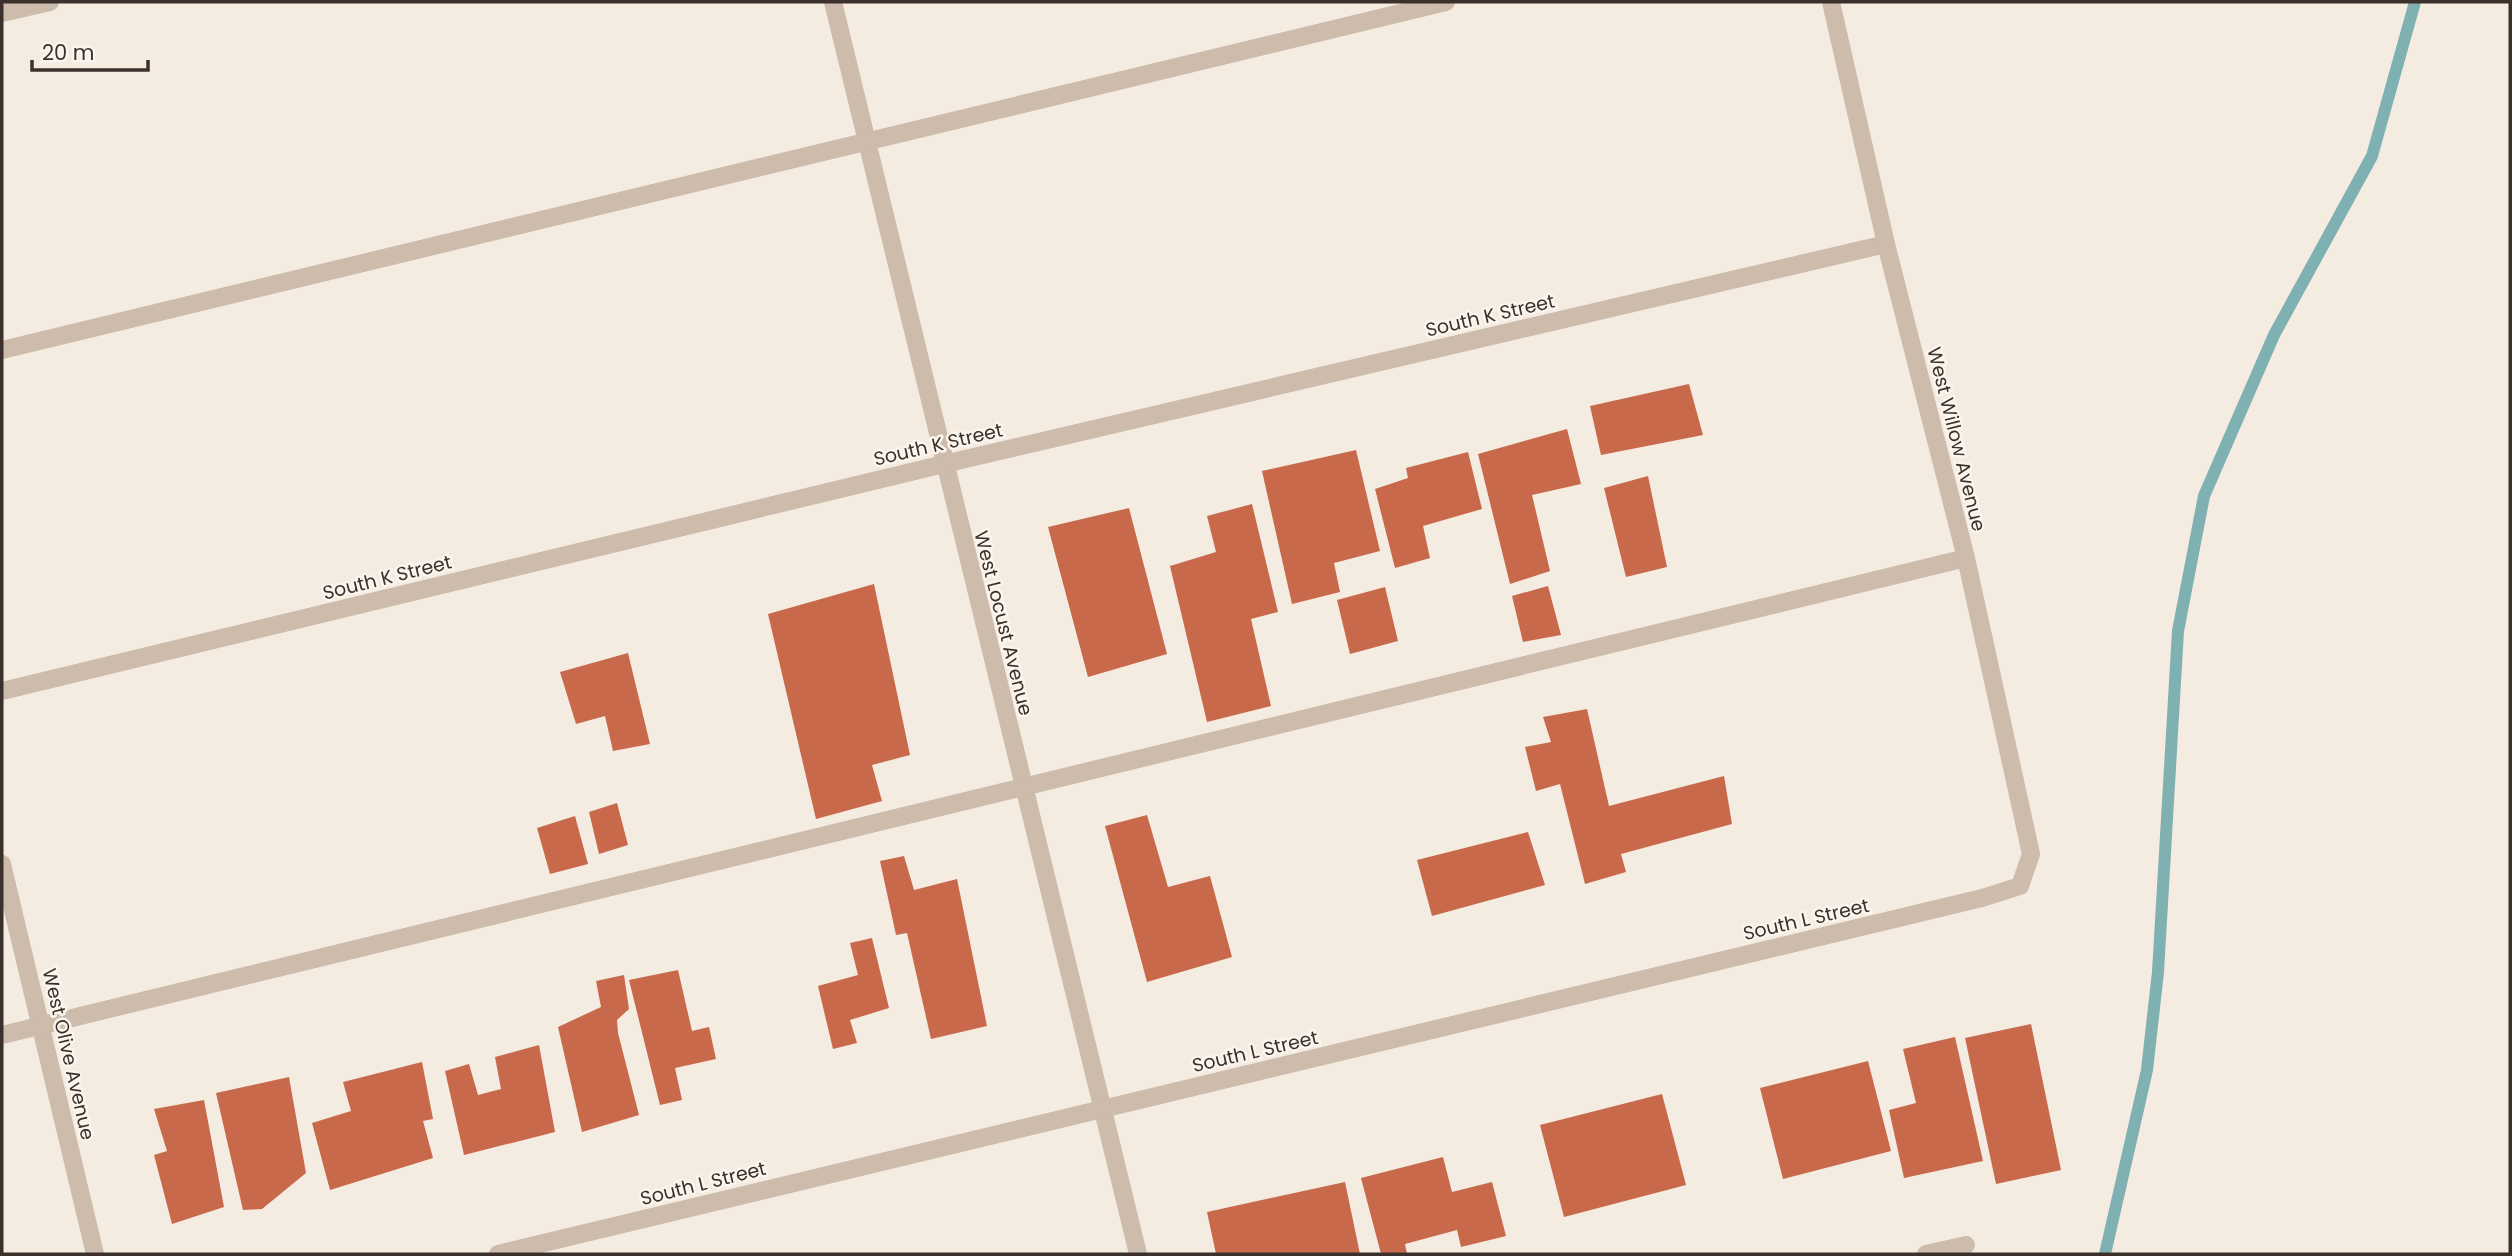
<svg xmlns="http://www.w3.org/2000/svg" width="2512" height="1256" font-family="Poppins,sans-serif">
<rect width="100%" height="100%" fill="#f4ebe1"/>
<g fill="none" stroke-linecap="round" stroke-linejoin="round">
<!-- stream -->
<path stroke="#7fb0b2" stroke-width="12" d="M2105,1254l42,-184 11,-98 20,-341 26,-135 70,-161 98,-179 43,-154"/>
</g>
<!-- building -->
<g fill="#c8694b">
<path d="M1689,384l14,51 -102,20 -11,-49z"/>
<path d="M1567,429l14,55 -49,11 18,76 -40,13 -32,-130z"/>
<path d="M1356,450l24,101 -46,12 6,29 -48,12 -30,-133z"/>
<path d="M1468,452l14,57 -59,17 7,32 -35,10 -20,-79 33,-11 -2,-10z"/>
<path d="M1648,476l19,91 -41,10 -22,-89z"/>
<path d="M1252,504l26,108 -27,7 20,87 -64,16 -37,-156 46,-14 -9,-36z"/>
<path d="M1129,508l38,146 -79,23 -40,-150z"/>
<path d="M874,584l36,171 -38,10 10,36 -66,18 -48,-205z"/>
<path d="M1548,586l13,49 -38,7 -11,-46z"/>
<path d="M1385,587l13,54 -48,13 -13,-54z"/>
<path d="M628,653l22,91 -37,7 -8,-35 -29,8 -16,-52z"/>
<path d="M1587,709l22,97 115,-30 8,48 -111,30 5,18 -41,12 -25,-100 -24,7 -11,-44 26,-5 -8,-25z"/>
<path d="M617,803l11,42 -29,9 -10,-42z"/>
<path d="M1147,815l21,72 42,-11 22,81 -85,25 -42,-156z"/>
<path d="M575,816l13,48 -38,10 -13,-46z"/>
<path d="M1528,832l17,53 -113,31 -15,-56z"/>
<path d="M904,856l10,34 43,-11 30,147 -56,13 -24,-106 -11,2 -16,-74z"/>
<path d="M872,938l17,70 -39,12 7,23 -24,6 -15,-63 40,-11 -8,-32z"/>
<path d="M678,970l14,61 17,-4 7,32 -41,9 7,32 -22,5 -31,-125z"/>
<path d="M624,975l5,34 -12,11 1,13 21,82 -57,17 -24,-105 43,-20 -5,-26z"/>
<path d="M2031,1024l30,146 -65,14 -31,-146z"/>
<path d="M1955,1037l28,124 -79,17 -15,-68 27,-7 -13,-54z"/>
<path d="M539,1045l16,87 -91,23 -19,-84 24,-7 9,31 23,-6 -6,-32z"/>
<path d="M1868,1061l23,90 -108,28 -23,-91z"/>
<path d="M422,1062l11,57 -10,2 10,37 -103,32 -18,-67 39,-12 -8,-29z"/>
<path d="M289,1077l17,96 -44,36 -19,1 -27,-117z"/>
<path d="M1662,1094l24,91 -122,32 -24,-92z"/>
<path d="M204,1100l20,107 -52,17 -18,-69 13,-4 -13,-42z"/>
<path d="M1443,1157l9,35 40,-10 14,54 -45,11 -4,-17 -52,14 2,10h-26l-20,-76z"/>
<path d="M1345,1182l15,72h-144l-9,-42z"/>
</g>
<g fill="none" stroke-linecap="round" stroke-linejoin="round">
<!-- minor -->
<g stroke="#cdbbac" stroke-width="18">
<path d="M833,2l305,1252"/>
<path d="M2,13l48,-11"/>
<path d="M2,350l1444,-348"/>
<path d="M2,691l942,-227 942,-220"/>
<path d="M2,864l93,390"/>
<path d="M2,1035l1964,-477"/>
<path d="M498,1254l1484,-356 38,-12 11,-32 -65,-296 -80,-314 -55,-242"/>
<path d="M1926,1254l40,-9"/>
</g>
</g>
<g text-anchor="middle" stroke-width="5" stroke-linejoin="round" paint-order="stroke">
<!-- street labels -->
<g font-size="19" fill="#3b302b" stroke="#fbf5ee">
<text transform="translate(1490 315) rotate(-13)" y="7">South K Street</text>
<text transform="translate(1957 439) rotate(76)" y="7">West Willow Avenue</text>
<text transform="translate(938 444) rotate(-13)" y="7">South K Street</text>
<text transform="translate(387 577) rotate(-14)" y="7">South K Street</text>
<text transform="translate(1004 623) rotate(76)" y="7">West Locust Avenue</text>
<text transform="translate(1806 919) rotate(-13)" y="7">South L Street</text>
<text transform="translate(1255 1051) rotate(-13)" y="7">South L Street</text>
<text transform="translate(69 1054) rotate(77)" y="7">West Olive Avenue</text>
<text transform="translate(703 1183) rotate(-14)" y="7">South L Street</text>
</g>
</g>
<!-- border -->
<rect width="2512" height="1256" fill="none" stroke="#3b302b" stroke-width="7"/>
<!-- scale -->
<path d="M32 60v10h116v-10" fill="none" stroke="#3b302b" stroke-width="3.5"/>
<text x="42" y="60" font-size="21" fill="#3b302b" stroke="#fbf5ee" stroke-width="5" paint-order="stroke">20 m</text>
</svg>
